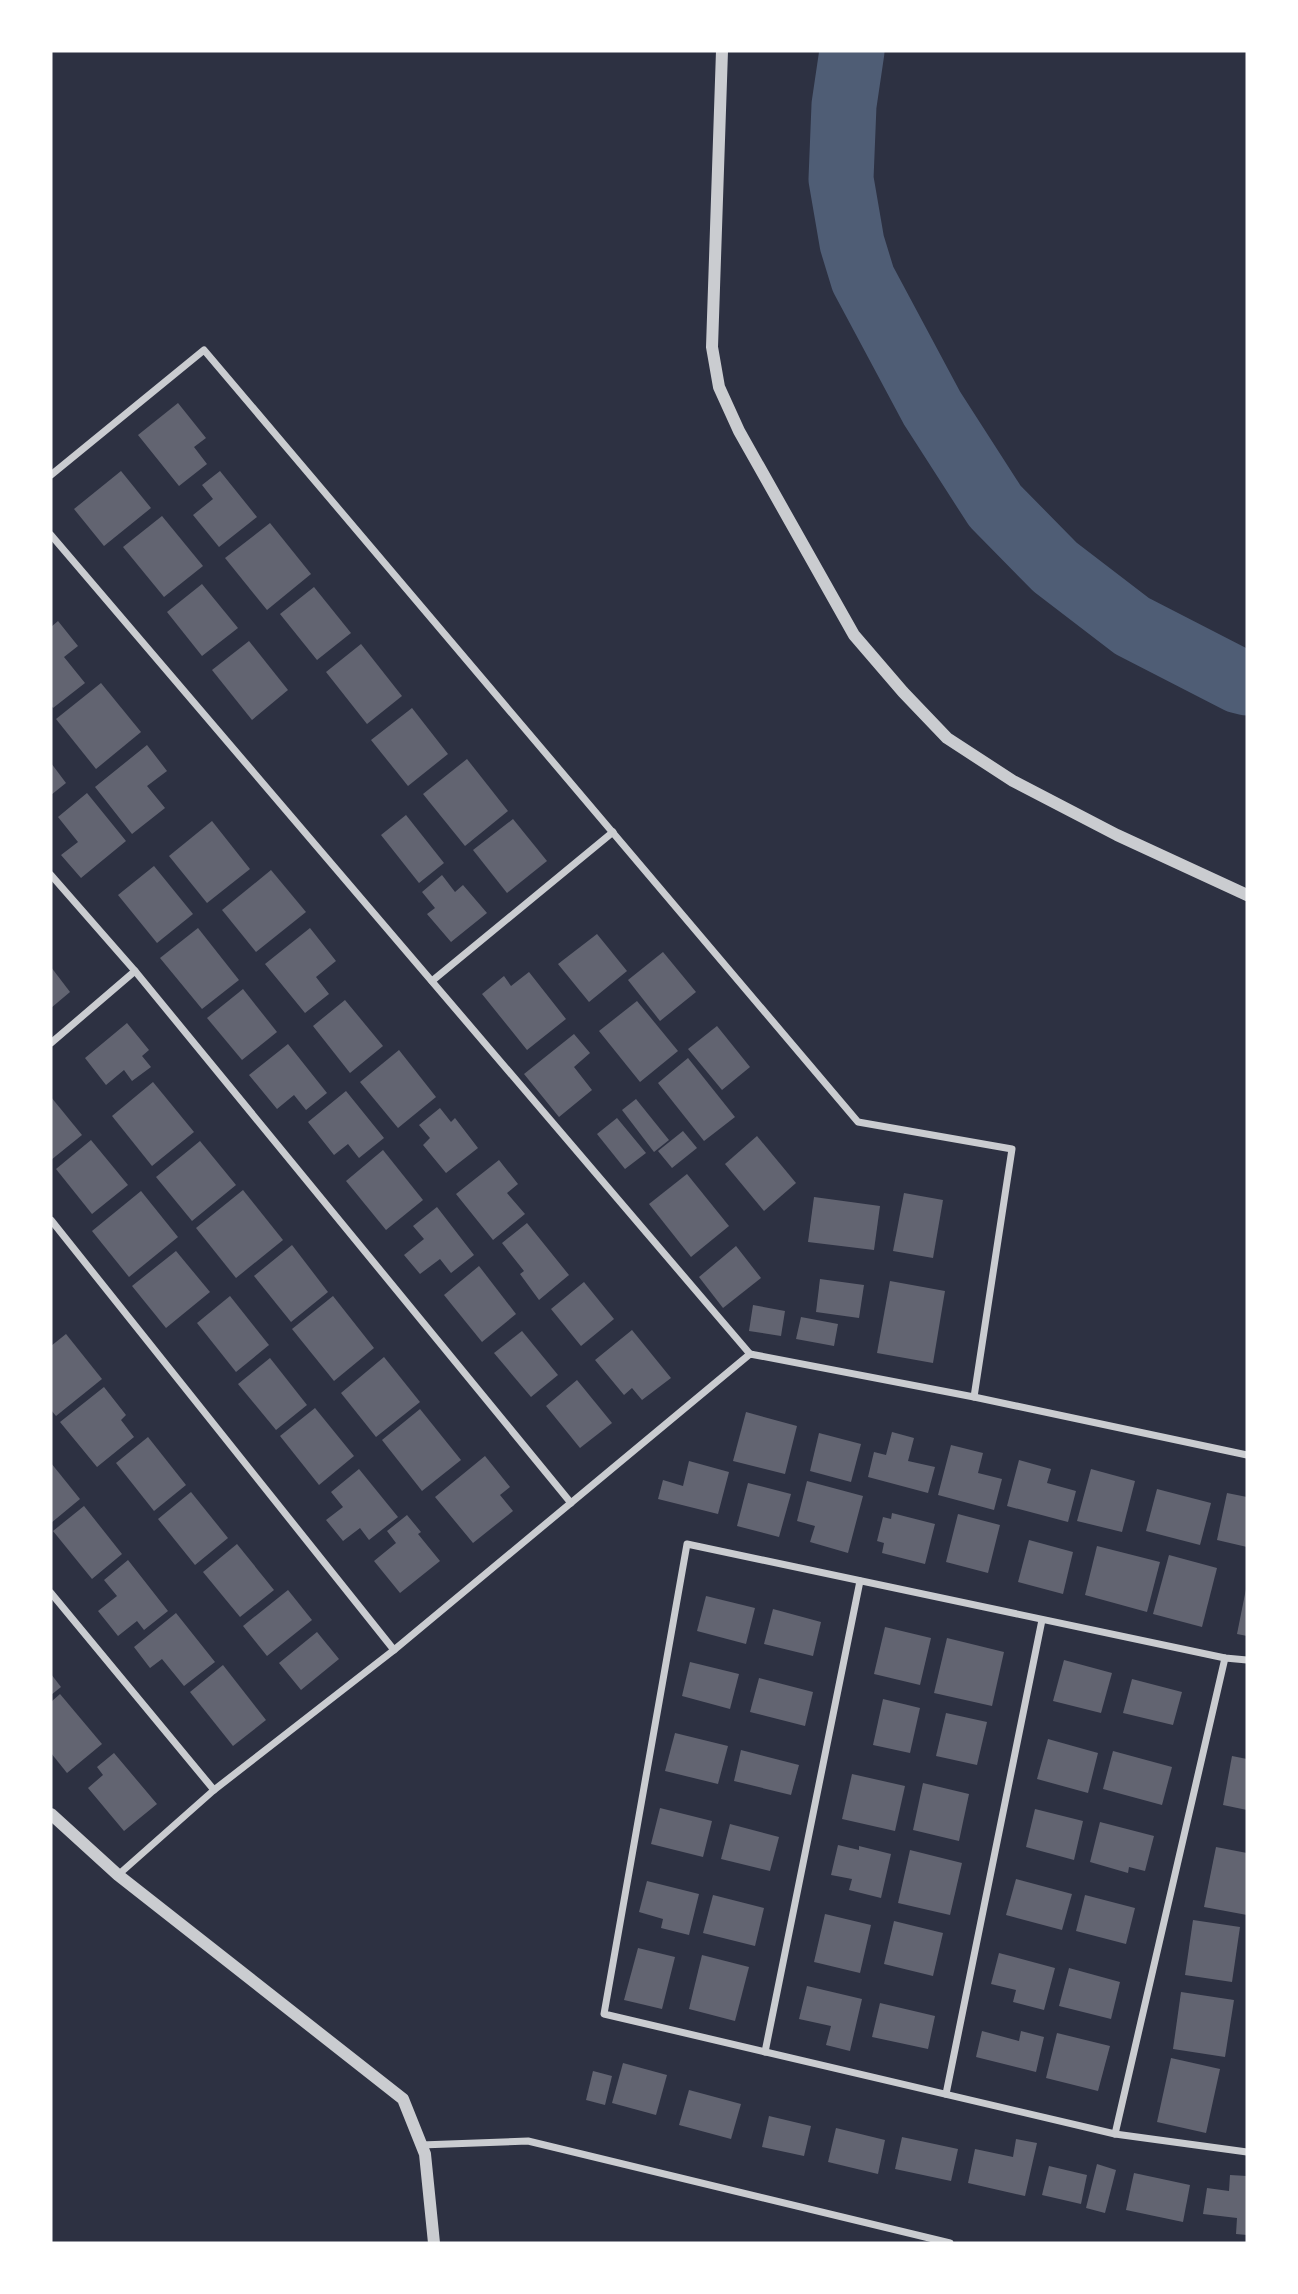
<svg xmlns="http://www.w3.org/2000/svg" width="1298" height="2294" font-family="'Varela Round',sans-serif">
<rect width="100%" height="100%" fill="#2d3142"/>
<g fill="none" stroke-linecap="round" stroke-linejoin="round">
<!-- river -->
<path stroke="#4f5d75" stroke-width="65" d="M852,51l-8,54 -3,74 11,64 11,36 69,129 63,98 60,61 77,59 107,55 8,2"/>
</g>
<!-- building -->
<g fill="#626471">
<path d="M178,403l28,35 -12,9 13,17 -28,22 -41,-51z"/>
<path d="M121,471l30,37 -47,38 -30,-37z"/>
<path d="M220,471l37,46 -38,30 -26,-32 20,-16 -11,-14z"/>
<path d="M162,516l41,50 -39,31 -41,-50z"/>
<path d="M270,523l41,51 -44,36 -42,-52z"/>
<path d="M202,584l36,44 -36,28 -35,-44z"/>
<path d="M314,587l37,46 -34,27 -37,-46z"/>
<path d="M58,621l20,25 -14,11 21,26 -32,25 -2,-3v-78z"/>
<path d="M249,641l39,49 -36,30 -40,-50z"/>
<path d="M361,644l41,52 -35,28 -41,-52z"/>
<path d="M101,683l40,49 -45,37 -40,-50z"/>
<path d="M412,708l36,46 -40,32 -37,-46z"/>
<path d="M147,745l20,26 -20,15 18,22 -33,26 -37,-47z"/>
<path d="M467,759l41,52 -43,35 -42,-52z"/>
<path d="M51,763l15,20 -15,12z"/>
<path d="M87,793l39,48 -45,37 -20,-23 17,-13 -20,-25z"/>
<path d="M406,815l38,48 -25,20 -38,-48z"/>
<path d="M513,819l34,42 -40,32 -34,-43z"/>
<path d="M212,821l38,48 -43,34 -38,-47z"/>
<path d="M154,866l39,48 -36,29 -39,-48z"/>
<path d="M271,870l35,42 -50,40 -34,-42z"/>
<path d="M442,875l13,17 8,-7 24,28 -36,29 -24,-28 8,-6 -13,-16z"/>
<path d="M198,928l41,52 -37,29 -42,-51z"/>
<path d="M310,928l26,33 -20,16 13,17 -24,19 -40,-49z"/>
<path d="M597,934l30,37 -38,31 -31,-38z"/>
<path d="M663,952l33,40 -36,29 -32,-41z"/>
<path d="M51,967l19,25 -19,16z"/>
<path d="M529,972l37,47 -39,31 -45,-56 22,-18 7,10z"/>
<path d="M243,989l34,43 -35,28 -35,-42z"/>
<path d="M345,1000l38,46 -33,27 -37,-47z"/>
<path d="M637,1001l41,50 -38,31 -41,-51z"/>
<path d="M127,1023l22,27 -7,6 9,11 -19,14 -8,-11 -18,15 -21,-27z"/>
<path d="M717,1026l33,41 -28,23 -34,-41z"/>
<path d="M574,1034l16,19 -16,14 18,23 -33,27 -35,-43z"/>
<path d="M288,1044l39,49 -21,17 -12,-15 -17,14 -28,-34z"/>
<path d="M399,1050l37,47 -38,31 -38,-46z"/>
<path d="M688,1058l47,59 -31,24 -46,-58z"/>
<path d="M153,1082l41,50 -42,34 -40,-50z"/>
<path d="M346,1091l38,47 -25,20 -11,-14 -14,11 -26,-33z"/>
<path d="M51,1097l31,38 -31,25z"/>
<path d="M636,1099l33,41 -15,12 -32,-42z"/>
<path d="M440,1108l11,14 4,-4 23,30 -32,25 -23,-28 7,-7 -11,-13z"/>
<path d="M617,1118l29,35 -21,16 -28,-35z"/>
<path d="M683,1131l14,17 -25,20 -14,-17z"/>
<path d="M757,1136l39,47 -32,28 -39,-47z"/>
<path d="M91,1140l37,45 -36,29 -36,-45z"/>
<path d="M200,1141l36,44 -44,36 -36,-44z"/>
<path d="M383,1150l40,50 -37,30 -40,-49z"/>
<path d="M499,1160l19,24 -11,9 18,21 -32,26 -37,-46z"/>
<path d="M687,1174l42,52 -38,31 -42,-53z"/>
<path d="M243,1190l40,50 -47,38 -40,-50z"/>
<path d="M141,1191l37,46 -49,40 -37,-46z"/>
<path d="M904,1193l39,7 -10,58 -40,-7z"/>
<path d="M814,1197l66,9 -6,44 -66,-8z"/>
<path d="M437,1207l37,48 -23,18 -11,-14 -20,15 -16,-19 20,-16 -11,-13z"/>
<path d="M527,1223l42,52 -30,25 -19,-26 4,-3 -22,-28z"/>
<path d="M292,1245l36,47 -37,30 -37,-46z"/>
<path d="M736,1246l25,32 -38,30 -24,-31z"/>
<path d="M176,1251l34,41 -44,36 -34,-42z"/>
<path d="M479,1266l37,48 -34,28 -38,-47z"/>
<path d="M820,1279l44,6 -5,33 -43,-6z"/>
<path d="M890,1281l55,10 -12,72 -56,-10z"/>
<path d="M584,1282l30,37 -33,27 -30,-37z"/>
<path d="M230,1296l39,49 -33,27 -39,-49z"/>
<path d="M333,1296l41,52 -40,33 -42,-52z"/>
<path d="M753,1305l32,6 -4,25 -32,-5z"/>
<path d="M801,1317l37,7 -4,22 -38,-7z"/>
<path d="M632,1330l39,48 -29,22 -10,-12 -8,7 -29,-35z"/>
<path d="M522,1331l36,44 -27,22 -37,-44z"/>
<path d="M66,1334l36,45 -46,37 -5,-6v-64z"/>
<path d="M384,1357l36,45 -44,35 -35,-44z"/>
<path d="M270,1358l37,47 -31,25 -38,-46z"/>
<path d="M577,1380l35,43 -32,25 -34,-42z"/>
<path d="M104,1387l22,28 -5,5 13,17 -37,30 -37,-45z"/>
<path d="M315,1408l39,48 -35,29 -39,-49z"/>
<path d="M420,1409l41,51 -39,31 -40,-51z"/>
<path d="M746,1412l51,14 -12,48 -52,-13z"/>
<path d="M892,1432l22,6 -6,23 27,6 -7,26 -60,-16 6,-25 12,3z"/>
<path d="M819,1433l42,11 -10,38 -41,-11z"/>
<path d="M148,1437l38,48 -32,26 -38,-48z"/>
<path d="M951,1445l32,8 -5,20 24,6 -8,31 -56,-15z"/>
<path d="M485,1456l25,31 -10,8 13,16 -40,32 -38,-46z"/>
<path d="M1019,1460l32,9 -4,14 29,8 -8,31 -61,-16z"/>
<path d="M689,1461l40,11 -11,42 -60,-15 5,-19 20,6z"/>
<path d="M51,1463l29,36 -29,24z"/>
<path d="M359,1469l39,48 -29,23 -9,-12 -17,13 -17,-21 17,-13 -12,-15z"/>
<path d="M1091,1469l44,12 -13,51 -45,-11z"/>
<path d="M807,1481l56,15 -15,57 -38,-11 5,-16 -18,-5z"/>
<path d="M748,1483l43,11 -12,43 -42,-11z"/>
<path d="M1157,1489l54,14 -11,42 -54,-14z"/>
<path d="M191,1492l37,46 -33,27 -37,-46z"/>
<path d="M1227,1493l20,4v50l-30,-7z"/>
<path d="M84,1506l38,48 -30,25 -39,-48z"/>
<path d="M892,1513l43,11 -10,40 -43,-11 2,-10 -7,-2 6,-24 8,2z"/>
<path d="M958,1514l42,11 -12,48 -42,-11z"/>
<path d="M407,1515l14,17 -3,2 22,27 -40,32 -26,-32 22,-18 -9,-12z"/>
<path d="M1029,1540l44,12 -10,42 -45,-12z"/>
<path d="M237,1544l37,46 -34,27 -37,-45z"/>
<path d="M1097,1546l63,16 -13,50 -62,-17z"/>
<path d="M1169,1555l48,13 -15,59 -49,-13z"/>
<path d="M128,1560l40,51 -24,19 -7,-9 -19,15 -20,-25 19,-15 -13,-16z"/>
<path d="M1246,1589h1v47l-10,-2z"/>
<path d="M288,1590l24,30 -45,36 -24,-30z"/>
<path d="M706,1596l49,12 -9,36 -49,-13z"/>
<path d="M773,1609l48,13 -8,34 -49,-12z"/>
<path d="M176,1613l39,49 -31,24 -22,-27 -12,9 -16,-21z"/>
<path d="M885,1627l46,11 -11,47 -46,-11z"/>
<path d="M317,1632l22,27 -38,31 -22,-27z"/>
<path d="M947,1638l57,14 -12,54 -58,-13z"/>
<path d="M1064,1660l48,13 -11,40 -48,-12z"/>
<path d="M690,1662l49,12 -9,35 -48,-13z"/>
<path d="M223,1665l43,55 -33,26 -43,-54z"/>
<path d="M51,1674l10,13 -10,8z"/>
<path d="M759,1678l54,14 -8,34 -55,-14z"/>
<path d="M1132,1679l50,13 -9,33 -50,-12z"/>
<path d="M60,1694l42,50 -35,29 -16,-20v-51z"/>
<path d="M883,1699l37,9 -10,45 -37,-8z"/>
<path d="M946,1713l41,9 -10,43 -41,-9z"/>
<path d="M675,1733l53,13 -10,38 -53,-13z"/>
<path d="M1048,1739l50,14 -10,40 -51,-14z"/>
<path d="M741,1750l58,15 -8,30 -57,-14z"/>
<path d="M1113,1751l59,16 -10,38 -59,-16z"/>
<path d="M114,1753l43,51 -33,27 -36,-43 15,-13 -6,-8z"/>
<path d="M1232,1756l15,3v51l-24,-5z"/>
<path d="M852,1774l53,12 -10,45 -53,-12z"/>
<path d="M923,1783l46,11 -10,47 -46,-11z"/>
<path d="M660,1808l52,13 -9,36 -52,-13z"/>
<path d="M1035,1809l48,12 -9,39 -48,-13z"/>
<path d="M1100,1822l54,14 -9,35 -16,-4 -1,6 -38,-11z"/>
<path d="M730,1824l49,13 -9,34 -49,-12z"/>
<path d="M838,1845l21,5v-4l32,8 -10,44 -32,-8 3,-11 -21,-4z"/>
<path d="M1216,1847l31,6v62l-43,-8z"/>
<path d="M910,1850l52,13 -12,52 -52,-12z"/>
<path d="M1016,1879l56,15 -10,36 -56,-15z"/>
<path d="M647,1881l52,13 -10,41 -28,-7 2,-9 -24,-7z"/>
<path d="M713,1895l51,13 -9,38 -52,-13z"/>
<path d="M1085,1895l50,13 -9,36 -50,-13z"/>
<path d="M825,1914l46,11 -11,48 -46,-11z"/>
<path d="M1193,1920l47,7 -8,55 -47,-7z"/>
<path d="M894,1921l49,12 -10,43 -49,-12z"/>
<path d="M638,1948l37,9 -13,52 -38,-9z"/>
<path d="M999,1953l56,15 -11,42 -31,-8 3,-12 -25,-6z"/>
<path d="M702,1955l47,12 -14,54 -46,-12z"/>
<path d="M1069,1968l51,14 -9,37 -52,-13z"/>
<path d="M807,1986l55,13 -12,52 -24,-6 5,-19 -32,-7z"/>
<path d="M1181,1992l53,8 -9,57 -52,-8z"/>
<path d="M880,2003l55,13 -7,33 -56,-12z"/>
<path d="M982,2031l37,10 2,-10 23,6 -8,35 -60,-15z"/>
<path d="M1057,2033l53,13 -12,45 -52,-13z"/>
<path d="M1171,2058l49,11 -14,64 -49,-11z"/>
<path d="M623,2063l44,12 -11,40 -44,-12z"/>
<path d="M593,2071l19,5 -7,29 -19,-5z"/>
<path d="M689,2090l52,14 -10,35 -52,-14z"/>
<path d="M769,2116l42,10 -7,30 -42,-9z"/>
<path d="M836,2128l49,12 -7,34 -50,-12z"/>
<path d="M902,2137l56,12 -7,32 -56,-12z"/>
<path d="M1016,2139l21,4 -12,53 -57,-13 7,-34 38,8z"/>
<path d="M1097,2164l19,6 -11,43 -19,-5z"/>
<path d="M1049,2166l38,9 -6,29 -39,-9z"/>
<path d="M1134,2173l56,12 -7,37 -57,-12z"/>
<path d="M1230,2175l17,1v59l-11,-1 1,-16 -34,-4 4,-26 22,3z"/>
</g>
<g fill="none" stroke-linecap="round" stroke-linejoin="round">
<!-- minor -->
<g stroke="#caccd0" stroke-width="7">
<path d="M51,475l153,-125 654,772 154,27 -38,248"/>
<path d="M51,535l699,819"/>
<path d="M51,875l84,96 436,532"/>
<path d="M432,981l181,-149"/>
<path d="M51,1043l84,-72"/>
<path d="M51,1220l343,430"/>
<path d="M51,1593l163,197"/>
<path d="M1247,1660l-22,-2 -538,-114 -83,470 511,120 132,18"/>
<path d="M118,1875l96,-85 180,-140 356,-296 224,43 273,58"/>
<path d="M765,2052l95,-471"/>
<path d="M946,2094l96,-474"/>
<path d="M1115,2134l110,-476"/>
<path d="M421,2145l107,-4 422,102"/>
</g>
<!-- tertiary -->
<g stroke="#caccd0" stroke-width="12">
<path d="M722,51l-10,296 7,40 20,44 115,204 49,57 44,46 66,43 104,54 130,60"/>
<path d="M51,1814l67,61 285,224 22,55 9,89"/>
</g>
</g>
<!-- border -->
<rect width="1298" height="2294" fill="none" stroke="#ffffff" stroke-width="105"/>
</svg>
